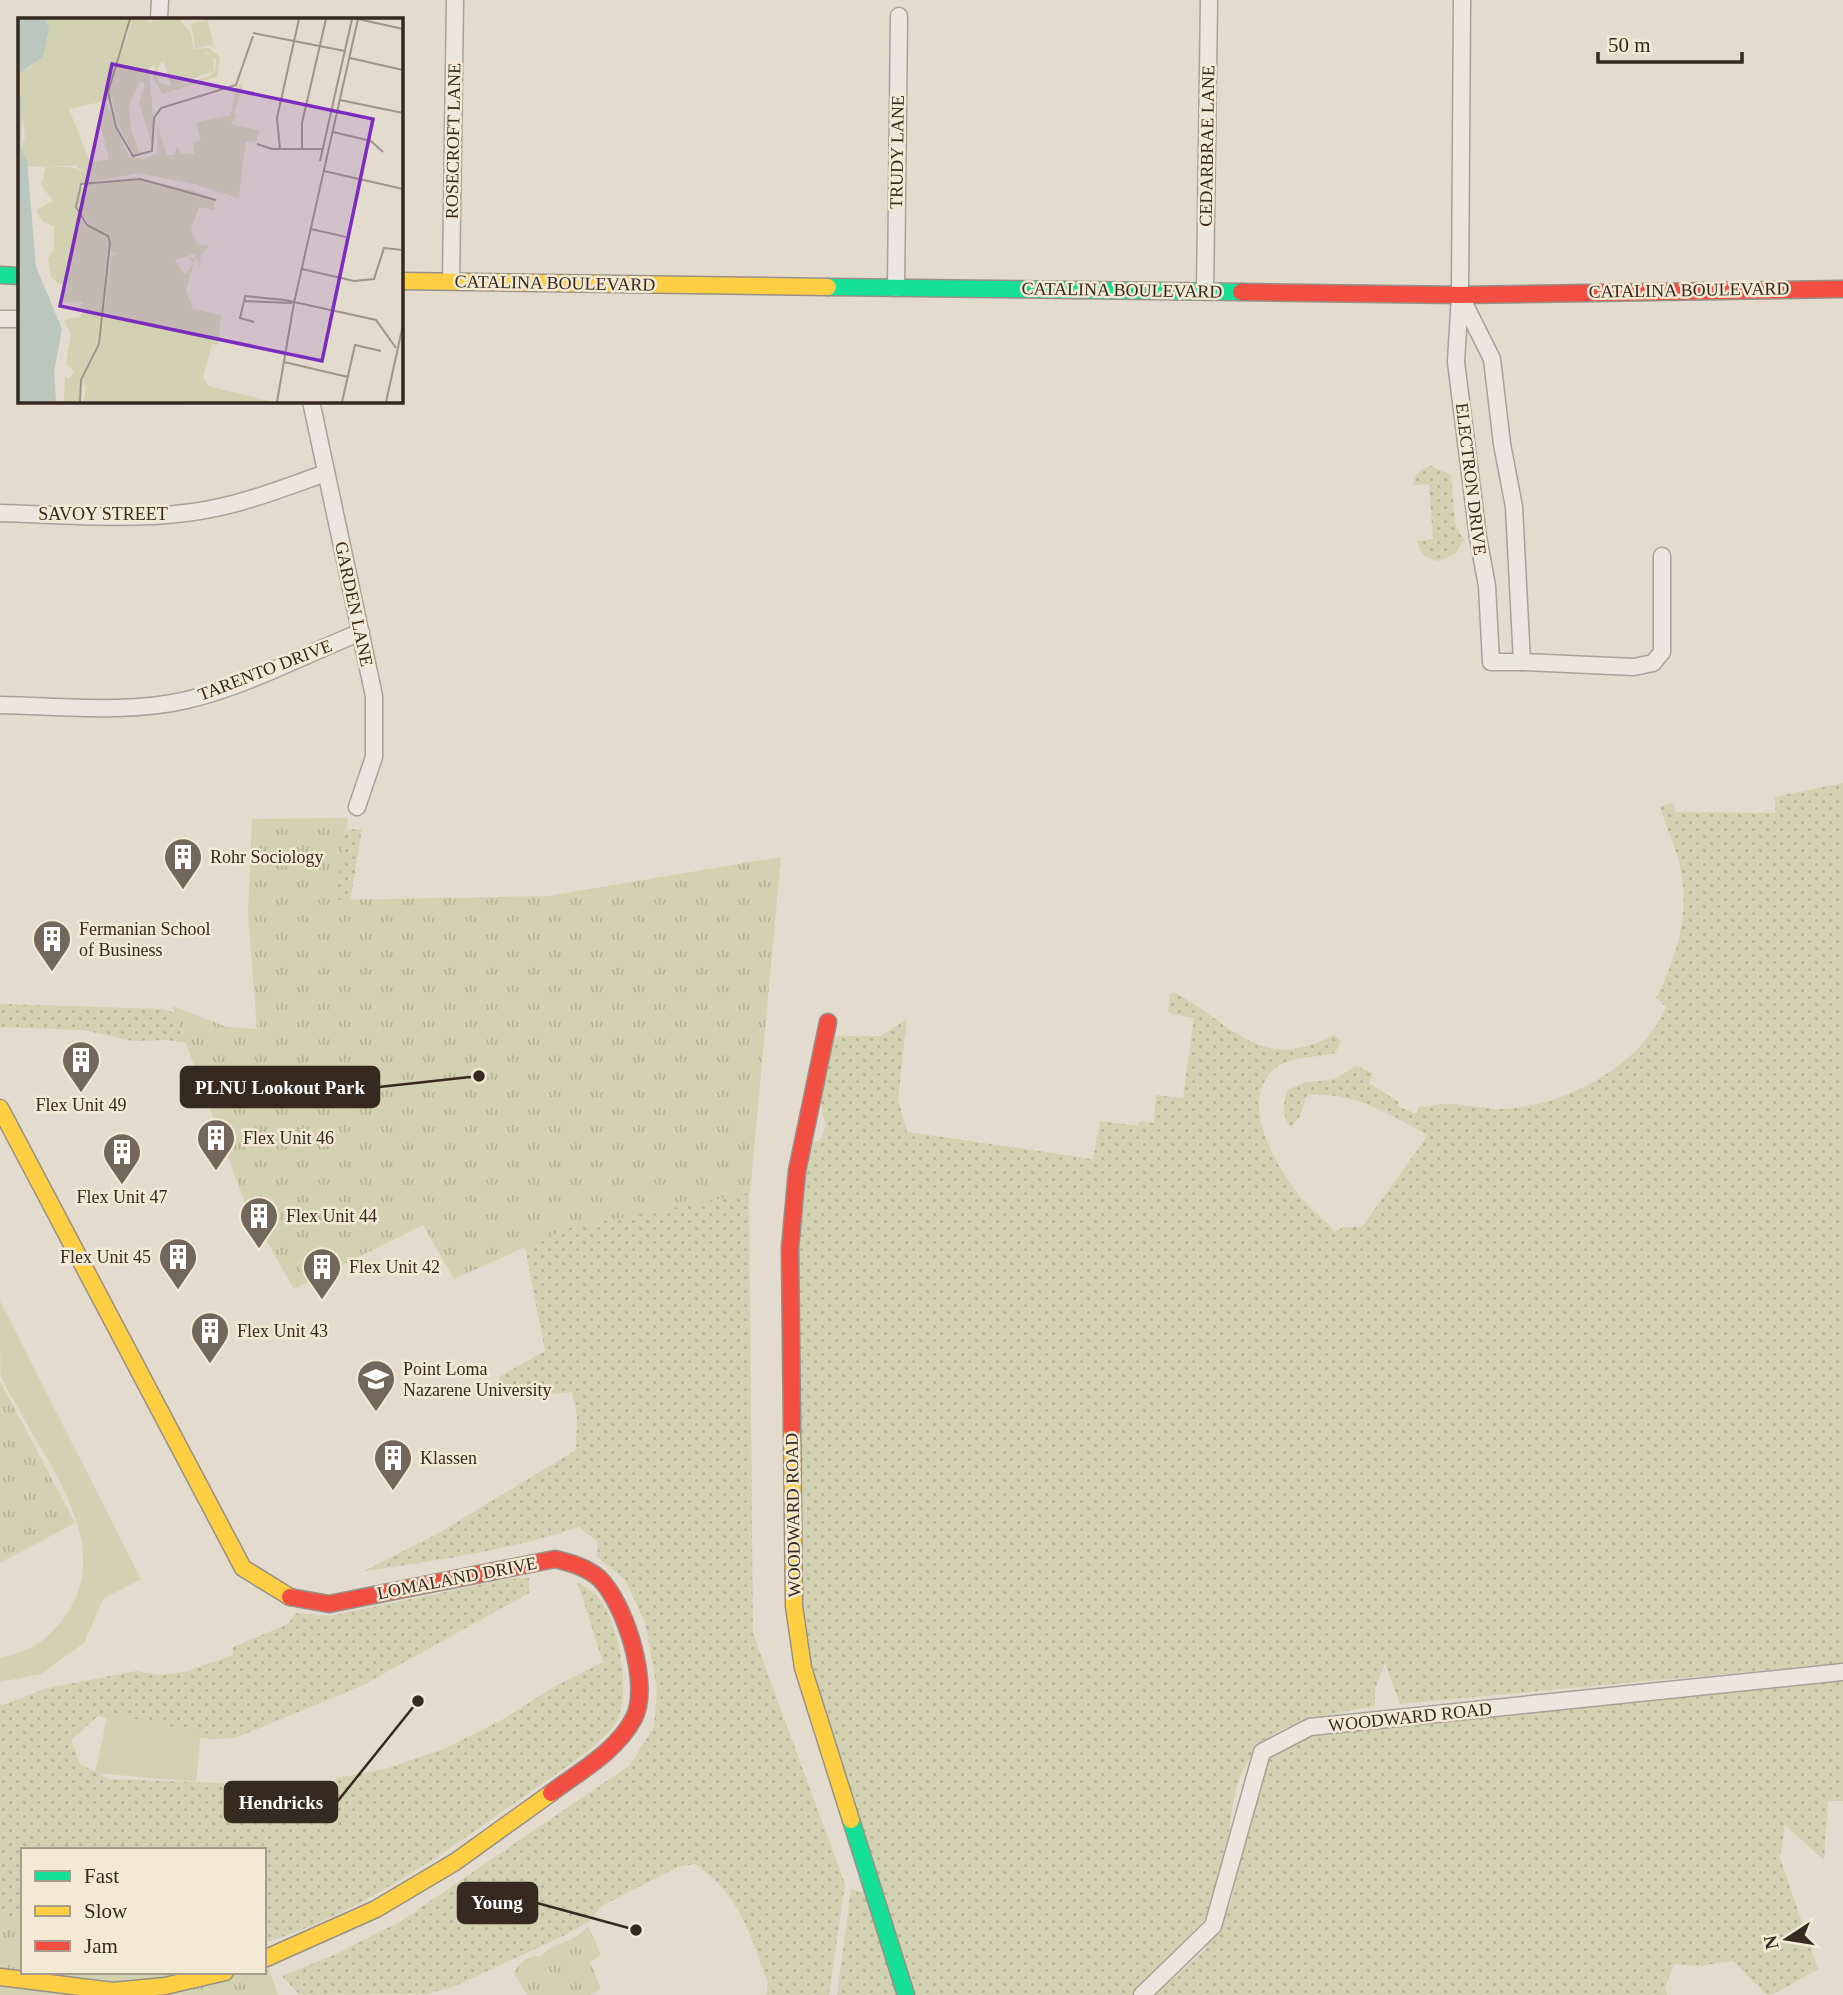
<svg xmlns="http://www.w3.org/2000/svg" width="1843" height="1995" font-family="Georgia,serif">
<defs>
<pattern id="grass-dots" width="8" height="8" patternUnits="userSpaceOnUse" patternTransform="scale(1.75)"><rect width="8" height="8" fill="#d2d1b1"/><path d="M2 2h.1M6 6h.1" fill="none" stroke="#b5b398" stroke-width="1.8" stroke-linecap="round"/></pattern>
<pattern id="park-tufts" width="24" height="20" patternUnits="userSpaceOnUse" patternTransform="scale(1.75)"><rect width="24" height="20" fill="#d2d1b1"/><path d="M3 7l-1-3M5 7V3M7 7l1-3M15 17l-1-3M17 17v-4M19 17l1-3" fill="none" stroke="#b5b398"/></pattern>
</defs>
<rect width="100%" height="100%" fill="#e3dbcd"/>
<!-- grass -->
<g fill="url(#grass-dots)">
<path d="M1431,466l20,9 4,49 9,16 -9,14 -17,7c-11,-3 -20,-7 -20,-20l15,-2 -4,-55 -16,1c1,-11 7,-16 18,-19z"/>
<path d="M1843,783v880l-443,41 -15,-41 -10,26v17c-77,14 -134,18 -144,111 -3,25 -5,50 -13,74 -13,40 -53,76 -82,104h-221l-113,-359 -5,-425 12,-69 11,-1 6,-15 -6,-25 14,-65h47l26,-17 -9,80 9,33 186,27 7,-38 38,5 2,-5 14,2 2,-28 27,3 11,-80 -23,-4 -3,-3 2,-17 4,-2c60,33 87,82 160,43l7,6 -6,12c-18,5 -43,3 -58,14 -44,32 3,109 31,138 9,10 19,15 26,27l10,-5h18l66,-92c-39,-21 -75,-44 -121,-40l-7,21 -9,11c-10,-10 -8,-25 -3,-37l15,-7 32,-4 21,-13 17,7 -4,10 30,19 -2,4 19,8 4,-8c10,2 12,-1 21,-2 17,-2 43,6 64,5 62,-4 136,-43 161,-102l-10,-9c22,-41 35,-90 23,-136 -5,-19 -14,-37 -19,-56l13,-3 3,9 100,1 -2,-16z"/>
<path d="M362,829l-12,73 399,289 4,443 92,250 -16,111h-63l2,-12c-19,-51 -26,-85 -73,-119l-17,3 -75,38 -15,17 -25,14 -108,50 -28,8 -127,1 -18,-19 52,-21 67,-34 229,-156 24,-38 3,-39 -12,-66 -20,-42 -28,-23 1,-15 -19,-15c-70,23 -143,34 -215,44l75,-38 137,-83 1,-33 -5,-25 -17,2 -21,-7 -32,11 -3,-21 46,-26 -22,-114 -319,-192 -37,-5 -34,1 -49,-11 -84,-3v-23l164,5 36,14 62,9 81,-202z"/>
<path d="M529,1578v15l-166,92 -128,53 -25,1 -112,-23 -27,24 9,24 29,15 134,5 26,22 37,-8 31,-20 48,-9 59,-20 56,-28 52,-33 51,-26 -26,-81c6,5 16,10 21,16 21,24 35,99 17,127 -11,18 -60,51 -79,64 -84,59 -172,125 -272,155v-93h-241v117l-23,-5v-256l48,-18 88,-17 24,4 24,-3 49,-17v-8l55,-23 8,-11 34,3 178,-37z"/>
<path d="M1843,1678v123h-15l-4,59 -39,-35 -5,33 38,111 -46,26h-5l-34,-34 -35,5 -24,-2 -9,24 2,7h-512l50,-45 25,-46 21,-95 17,-51 46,-25z"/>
<path d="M851,1889l14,4 33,102h-61z"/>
</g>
<!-- park -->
<g fill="url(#park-tufts)">
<path d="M348,818l-13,82 213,-4 233,-39 -31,336 -182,35 -114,51 -31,-54 -129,64 -49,-86 -73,-197 55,21 30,2 -9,-116 4,-94z"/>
<path d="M0,1381l75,142 -75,40z"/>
<path d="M23,1918v54h241v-16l14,39h-278v-75z"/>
<path d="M588,1926l13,29 -11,7 11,27 -11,6h-63l-13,-22c7,-12 13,-17 27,-17 14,-15 34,-13 47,-30z"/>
</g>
<!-- garden -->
<g fill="#d2d1b1">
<path d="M0,1301l141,278 -38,20 -19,44 -43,31 -41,8v-24c31,-6 50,-19 68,-46 44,-66 -18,-145 -50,-204 -5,-10 -14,-22 -17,-33 -1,-18 -1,-55 -1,-74z"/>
<path d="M108,1713l93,20 -5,49 -101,-9z"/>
</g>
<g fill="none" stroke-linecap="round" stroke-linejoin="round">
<defs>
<g id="street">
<path d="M1462,0l-2,295 -4,67 22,175 9,49 4,76h31"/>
<path d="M159,19l1,-19"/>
<path d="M451,281l4,-281"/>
<path d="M896,288l3,-272"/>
<path d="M1205,292l4,-292"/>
<path d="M1461,297l31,62 10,85 12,63 8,155 112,5 19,-4 9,-11v-96"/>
<path d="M0,319h19"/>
<path d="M311,401l63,295v61l-17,50"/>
<path d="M0,513c64,2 129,8 193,-1 46,-6 90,-24 133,-39"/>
<path d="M0,705c61,1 127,9 187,-5 59,-14 117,-45 174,-68"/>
<path d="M1142,1995l71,-69 49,-174 48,-25 533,-55"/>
</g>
<g id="fast">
<path d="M0,275l19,1"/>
<path d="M828,287l413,5"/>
<path d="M851,1820l55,175"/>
</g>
<g id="slow">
<path d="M401,281l427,6"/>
<path d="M0,1108l243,460 47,29"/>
<path d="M792,1430l2,176 9,62 48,152"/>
<path d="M264,1959l112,-50 79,-47 96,-69"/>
<path d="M0,1977l113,14 52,-5 60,-14"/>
</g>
<g id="jam">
<path d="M1241,292l219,3 383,-6"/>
<path d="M792,1430l-2,-182 7,-77 31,-149"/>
<path d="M290,1597l39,7 226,-45c16,4 31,8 44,19 26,25 52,107 35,140 -18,34 -54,53 -83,75"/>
</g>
</defs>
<!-- street casing -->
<use href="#street" stroke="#a8a197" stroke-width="19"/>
<!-- fast casing -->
<use href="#fast" stroke="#989087" stroke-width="19"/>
<!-- slow casing -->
<use href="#slow" stroke="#989087" stroke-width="19"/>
<!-- jam casing -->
<use href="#jam" stroke="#989087" stroke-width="19"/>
<!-- street -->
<use href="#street" stroke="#ebe7df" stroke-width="16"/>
<!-- fast -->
<use href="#fast" stroke="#16e098" stroke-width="16"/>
<!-- slow -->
<use href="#slow" stroke="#ffcf43" stroke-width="16"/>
<!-- jam -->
<use href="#jam" stroke="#f24e42" stroke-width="16"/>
</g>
<!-- icons -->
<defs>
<symbol id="building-pin" viewBox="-11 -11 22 30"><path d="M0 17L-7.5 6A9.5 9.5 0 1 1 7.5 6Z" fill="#73675c" stroke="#f3e9d4"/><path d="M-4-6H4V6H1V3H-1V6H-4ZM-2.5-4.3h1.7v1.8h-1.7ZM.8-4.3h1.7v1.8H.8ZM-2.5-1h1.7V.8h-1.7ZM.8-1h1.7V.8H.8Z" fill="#fff"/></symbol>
<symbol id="university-pin" viewBox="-11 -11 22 30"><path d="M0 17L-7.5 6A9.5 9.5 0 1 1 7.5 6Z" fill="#73675c" stroke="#f3e9d4"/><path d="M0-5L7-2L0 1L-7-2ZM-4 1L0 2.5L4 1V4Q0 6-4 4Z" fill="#fff"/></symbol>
</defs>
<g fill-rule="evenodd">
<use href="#building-pin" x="161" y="835" width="44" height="60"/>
<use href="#building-pin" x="30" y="917" width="44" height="60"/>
<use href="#building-pin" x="59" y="1038" width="44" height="60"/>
<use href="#building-pin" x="194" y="1116" width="44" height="60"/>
<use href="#building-pin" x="100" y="1130" width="44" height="60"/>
<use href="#building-pin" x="237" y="1194" width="44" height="60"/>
<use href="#building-pin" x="156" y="1235" width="44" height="60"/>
<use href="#building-pin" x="300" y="1245" width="44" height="60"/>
<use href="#building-pin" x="188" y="1309" width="44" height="60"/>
<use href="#university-pin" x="354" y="1357" width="44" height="60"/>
<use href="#building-pin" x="371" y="1436" width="44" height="60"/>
</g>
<g text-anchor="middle" stroke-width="5" stroke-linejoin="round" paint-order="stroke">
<!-- street labels -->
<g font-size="18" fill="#36291f" stroke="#f3e9d4">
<text transform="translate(453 141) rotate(-89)" y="6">ROSECROFT LANE</text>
<text transform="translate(1207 146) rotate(-89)" y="6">CEDARBRAE LANE</text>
<text transform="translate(897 152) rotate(-89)" y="6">TRUDY LANE</text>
<text transform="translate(555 283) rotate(1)" y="6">CATALINA BOULEVARD</text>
<text transform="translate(1122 290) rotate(1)" y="6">CATALINA BOULEVARD</text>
<text transform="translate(1689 290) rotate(-1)" y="6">CATALINA BOULEVARD</text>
<text transform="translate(1471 479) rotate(83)" y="6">ELECTRON DRIVE</text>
<text x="103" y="520">SAVOY STREET</text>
<text transform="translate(354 604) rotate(78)" y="6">GARDEN LANE</text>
<text transform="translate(265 670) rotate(-21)" y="6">TARENTO DRIVE</text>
<text transform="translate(793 1515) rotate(-91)" y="6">WOODWARD ROAD</text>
<text transform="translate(457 1578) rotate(-11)" y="6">LOMALAND DRIVE</text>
<text transform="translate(1410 1717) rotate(-6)" y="6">WOODWARD ROAD</text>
</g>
<!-- poi labels -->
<g font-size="18" fill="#36291f" stroke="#f3e9d4" text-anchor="start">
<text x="210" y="863">Rohr Sociology</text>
<text x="79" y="935">Fermanian School<tspan x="79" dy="21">of Business</tspan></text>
<text x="81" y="1111" text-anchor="middle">Flex Unit 49</text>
<text x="243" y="1144">Flex Unit 46</text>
<text x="122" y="1203" text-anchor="middle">Flex Unit 47</text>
<text x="286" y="1222">Flex Unit 44</text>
<text x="151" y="1263" text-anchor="end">Flex Unit 45</text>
<text x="349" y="1273">Flex Unit 42</text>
<text x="237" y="1337">Flex Unit 43</text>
<text x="403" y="1375">Point Loma<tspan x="403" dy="21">Nazarene University</tspan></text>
<text x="420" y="1464">Klassen</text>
</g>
</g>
<!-- overview -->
<g transform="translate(18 18)">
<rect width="385" height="385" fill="#e3dbcd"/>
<path d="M115,1l17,2 -9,35 8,15 4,42 -1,32 -13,-43 6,-17 -5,-4 -11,24 2,24 8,23 11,-1 -16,3 -17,-30 -7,-35zM226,64l-13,43 23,19 -9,-3 -41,45 -66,-13 -60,12 -2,25 8,13 23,14 2,6 -10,97 -18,39 -1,23h-16l1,-26 4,3 5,-7 -8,-9 5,-29 -7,-14 16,-3 6,-8 -8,-2 6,-4 -4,-2 -16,2 -2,-7 7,-12h-10l-8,-7 -3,-18 6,-11v-22l-12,-5 -6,-11 17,-9 -12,-16 5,-18h24l18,6 -11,-5 4,-26 6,21 22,-4 -9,-35 6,-23 23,56 14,2 14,-6v-30l10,32h8l1,-9 5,7 15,1 34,-37 6,-29zM118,161l56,11 22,10v10l-15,-3 -8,23 6,14 13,2 -9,9 -1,11 -6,-12 -19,6 10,15 8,-11 -4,-7 6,2 -9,31 7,19 28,6 -3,30 -6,-1 -9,33 5,9 66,16 -191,-1 3,-13 -4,-7 18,-35 11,-91 5,-1 -5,-2 -2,-17 -18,-9 -12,-15 -2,-18 10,-10z" fill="#d2d1b1"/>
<path d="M28,1h87l-7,13 -9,60 -8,8 -40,9 21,53 -20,4 -43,1 -6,-18 4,-12 -7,-62 15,-10 12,-18 4,-18zM190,2l5,25 -18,3 -4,-25zM182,33l13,5 1,15 -43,16 -7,-25zM219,96l-6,10 28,6 -3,12 -10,-3 -7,59 -43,-13 -3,-42 8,-3 -5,-18z" fill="#d2d1b1"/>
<path d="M136,1h26l11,15 3,15 15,-1 11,9 -3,20 -55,17 -9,-16 2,-14 -9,7 -5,-15 5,-29zM180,34h9l9,8 -1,11 -6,5 -36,11 -14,-5 -3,-10 5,-9z" fill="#d2d1b1" fill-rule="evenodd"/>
<path d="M0,1h28l3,10 -6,27 -25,19v17l4,7 -1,50 6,12 9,106 26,62 -8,43 2,30h-38z" fill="#b9c7be"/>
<path fill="none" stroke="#9e9487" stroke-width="2" d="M112,1l-22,73 8,35 17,29 19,-5 2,-33 7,-10 75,-23 17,-49M340,1l45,10M235,15l92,18M332,40l53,12M322,82l63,13M315,114l38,9 12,11M239,126l15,5h51M262,131l-3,-31 22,-99M284,131v-26l24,-104M302,143l32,-142M306,153l79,18M293,211l35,8M284,251l52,12 20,-2 10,-31 19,2M226,283l1,-5 40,4 91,20 20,28M236,304l-14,-4 4,-17 48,2M266,344l64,15M62,384l1,-22 18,-36 11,-101 -2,-7 -21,-11 -11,-18 5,-23 59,-5 76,21M259,384l17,-99 64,-284M324,384l13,-57 26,6M368,384l17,-77"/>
<path fill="#7b2cbf" fill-opacity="0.15" stroke="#7b2cbf" stroke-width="3.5" d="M94,46l261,55 -51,242 -262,-55z"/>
<rect width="385" height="385" fill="none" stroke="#36291f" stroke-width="3.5"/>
</g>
<!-- callouts -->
<path fill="none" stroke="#36291f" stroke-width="2.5" d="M479 1076L379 1087M418 1701L337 1802M636 1930L537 1903"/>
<g fill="#36291f" stroke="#f3e9d4" stroke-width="2.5">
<circle cx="479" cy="1076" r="7"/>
<circle cx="418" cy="1701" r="7"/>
<circle cx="636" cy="1930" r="7"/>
</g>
<g fill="#36291f" stroke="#36291f" stroke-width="2.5">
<rect x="181" y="1067" width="198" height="40" rx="7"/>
<rect x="225" y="1782" width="112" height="40" rx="7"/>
<rect x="458" y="1883" width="79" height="40" rx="7"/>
</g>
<g font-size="19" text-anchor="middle" font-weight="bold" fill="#fff">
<text x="280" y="1094">PLNU Lookout Park</text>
<text x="281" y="1809">Hendricks</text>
<text x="497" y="1909">Young</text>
</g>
<!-- legend -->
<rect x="21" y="1848" width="245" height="126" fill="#f3e9d4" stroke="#a79c8c" stroke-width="2"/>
<rect x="35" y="1871" width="35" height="10" fill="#16e098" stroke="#a79c8c" stroke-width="2"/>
<text x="84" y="1883" font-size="21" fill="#36291f">Fast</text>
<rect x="35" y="1906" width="35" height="10" fill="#ffcf43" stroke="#a79c8c" stroke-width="2"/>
<text x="84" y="1918" font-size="21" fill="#36291f">Slow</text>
<rect x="35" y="1941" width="35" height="10" fill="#f24e42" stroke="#a79c8c" stroke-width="2"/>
<text x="84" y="1953" font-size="21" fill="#36291f">Jam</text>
<!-- north arrow -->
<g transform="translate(1787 1939) rotate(258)" stroke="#f3e9d4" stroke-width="5" paint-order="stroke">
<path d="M0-5L12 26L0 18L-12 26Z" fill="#36291f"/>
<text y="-10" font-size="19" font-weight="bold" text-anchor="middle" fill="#36291f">N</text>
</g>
<!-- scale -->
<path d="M1598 52v10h144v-10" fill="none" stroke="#36291f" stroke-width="3.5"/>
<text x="1608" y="52" font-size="21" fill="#36291f" stroke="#f3e9d4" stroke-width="5" paint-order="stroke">50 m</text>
</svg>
